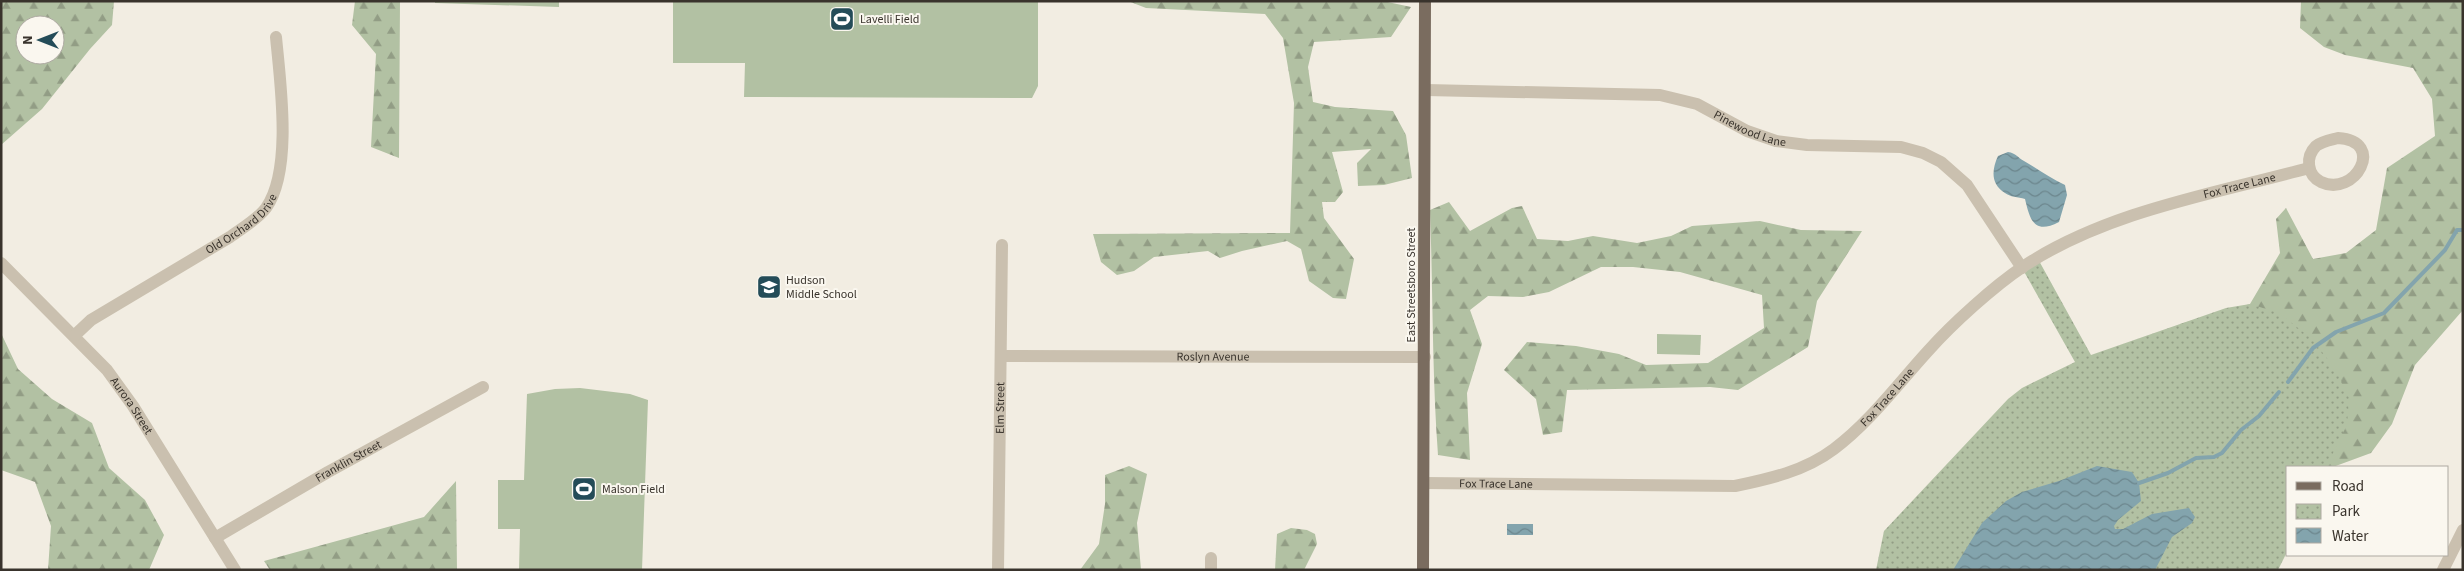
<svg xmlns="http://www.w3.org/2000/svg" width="2464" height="571" font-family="'Source Sans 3',sans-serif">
<defs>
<pattern id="forest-firs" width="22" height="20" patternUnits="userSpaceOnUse" patternTransform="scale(1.25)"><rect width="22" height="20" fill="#b2c1a3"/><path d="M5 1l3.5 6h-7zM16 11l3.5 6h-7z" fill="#929d85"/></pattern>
<pattern id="park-dots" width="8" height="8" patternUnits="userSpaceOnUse" patternTransform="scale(1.25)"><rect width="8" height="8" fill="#b2c1a3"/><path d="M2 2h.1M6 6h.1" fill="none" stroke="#929d85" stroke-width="1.8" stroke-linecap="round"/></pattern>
<pattern id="water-waves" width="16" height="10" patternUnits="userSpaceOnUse" patternTransform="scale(1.25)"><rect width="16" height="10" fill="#83a4ad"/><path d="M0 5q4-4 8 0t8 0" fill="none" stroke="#6c868d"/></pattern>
</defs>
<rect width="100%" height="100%" fill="#f2ede2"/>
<!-- forest -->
<g fill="url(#forest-firs)" fill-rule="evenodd">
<path d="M1,1h113l-2,24 -22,24 -48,60 -41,36zM25,25h30v30h-30z"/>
<path d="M355,1h45l-1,157 -28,-11 5,-93 -24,-29z"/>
<path d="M1128,1h255l28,6 -20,30 -77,5 -6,25 5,35 22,5 58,4 13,24 6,43 -28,7 -26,1 -1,-23 14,-14 -39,3 11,40 -8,10h-13l2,16 30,41 -8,40 -13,-1 -24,-17 -8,-32 -14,-8 -45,10 -22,7 -12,-7 -54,6 -20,14 -17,4 -16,-13 -8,-28 197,-1 4,-130 -11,-65 -18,-24 -119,-6z"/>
<path d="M2301,1h162v309l-48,55 -23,59 -21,29 -38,14h-25l-128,-143 70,-20 30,-51 -4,-34 10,-11 27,51 33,-6 30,-23 11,-62 48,-32 -3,-37 -19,-31 -68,-13 -21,-8 -24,-19z"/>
<path d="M1449,202l21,29 42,-23 10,-2 15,33 31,2 25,-5 44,7 34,-7 21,-10 68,-5 41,9 61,1 -45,70 -9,46 -70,43 -28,-3 -143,3 -5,42 -19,3 -7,-36 -32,-29 23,-28 49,4 43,8 27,11 62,-2 56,-35 -2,-33 -82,-23 -47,-5h-32l-52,25 -26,5 -35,-1 -18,14 12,34 -15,49 3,67 -32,-5c-6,-82 -5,-163 -8,-245z"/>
<path d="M1,333l17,36 34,30 40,24 17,45 36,32 19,35 -15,35h-101l3,-44 -16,-44 -34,-12z"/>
<path d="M1129,466l18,8 -10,49 4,47h-61l19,-26 6,-40v-29z"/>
<path d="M456,481l1,89h-187l-6,-9 160,-44z"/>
<path d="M1291,528l16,2 8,4 2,10 -13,26h-29l2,-36z"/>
</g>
<!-- park -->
<path fill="url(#park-dots)" d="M2038,259l53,96 135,-47 24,-4 29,9 33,26 24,31 13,28 -2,27 -21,42h-38v83l-10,20h-402l8,-39 124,-132 14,-11 53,-26 -53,-94z"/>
<!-- garden -->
<g fill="#b2c1a3">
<path d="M435,1h124v6l-124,-4z"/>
<path d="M673,1h365v85l-6,12 -288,-1 1,-34h-72z"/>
<path d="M1657,334l44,1 -1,20 -43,-1z"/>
<path d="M580,388l50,6 18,6 -6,170h-123l1,-41h-22v-49h26l3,-86 28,-5z"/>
</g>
<!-- water -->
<g fill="url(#water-waves)">
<path d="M2008,152c8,1 10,6 16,9 14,8 27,18 41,24l2,10 -8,27c-25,13 -29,-2 -34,-23 -7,-2 -15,-2 -20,-6 -15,-9 -13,-24 -7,-37z"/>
<path d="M2097,466l35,6 7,11 2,18 -23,19 -4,6 1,3h8l29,-15 37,-6 6,9 -3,6 -20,14 -17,33h-202l29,-47 24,-22 16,-9 37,-11z"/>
<rect x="1507" y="524" width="26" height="11"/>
</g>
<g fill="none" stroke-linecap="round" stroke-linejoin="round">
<!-- stream -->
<g stroke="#83a4ad" stroke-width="4">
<path d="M2288,382l25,-34 23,-16 48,-19 61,-63 12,-20h6"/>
<path d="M2139,483l29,-10 28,-15 18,-1 8,-4 19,-23 18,-14 20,-24"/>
</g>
<!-- minor -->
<g stroke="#cac0af" stroke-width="12">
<path id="s1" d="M1426,90l234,5 37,9 50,27 29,10 31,4 94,2 22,6 18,9 26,23 55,83"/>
<path d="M2338,138c49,3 17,60 -17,44 -14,-7 -16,-25 -5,-36 6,-5 14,-6 22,-8z"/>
<path id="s2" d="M1,263l106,107 26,36 102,164"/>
<path id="s3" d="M75,335l16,-15 139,-83c12,-9 27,-17 36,-29 27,-38 14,-127 10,-171"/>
<path id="s4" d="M1001,356l424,1"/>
<path id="s5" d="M1425,483l310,3c34,-7 70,-15 99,-37 36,-27 63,-64 94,-98 24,-27 66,-65 96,-85 84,-55 189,-72 285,-98"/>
<path id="s6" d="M215,538l113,-66 155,-85"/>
<path id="s7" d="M998,570l4,-325"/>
<path d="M1211,570v-12"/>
<path d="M2443,570l20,-40"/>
</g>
<!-- major -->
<path stroke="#7a6c5f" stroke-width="12" d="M1423,570l2,-569"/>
</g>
<!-- icons -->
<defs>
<symbol id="stadium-square" viewBox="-11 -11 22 22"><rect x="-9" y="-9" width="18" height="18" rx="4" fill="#244c58" stroke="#faf7ef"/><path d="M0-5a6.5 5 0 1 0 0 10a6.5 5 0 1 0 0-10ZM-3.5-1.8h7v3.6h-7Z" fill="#fff"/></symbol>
<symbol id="school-square" viewBox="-11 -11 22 22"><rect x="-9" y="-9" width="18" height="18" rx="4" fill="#244c58" stroke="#faf7ef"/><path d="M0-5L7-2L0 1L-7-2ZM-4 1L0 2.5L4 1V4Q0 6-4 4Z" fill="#fff"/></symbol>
</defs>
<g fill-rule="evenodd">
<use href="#stadium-square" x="828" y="5" width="28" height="28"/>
<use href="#school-square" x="755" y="273" width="28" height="28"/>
<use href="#stadium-square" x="570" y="475" width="28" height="28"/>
</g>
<g text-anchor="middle" stroke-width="4" stroke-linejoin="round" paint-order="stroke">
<!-- poi labels -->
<g font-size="12" fill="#39332c" stroke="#faf7ef" text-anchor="start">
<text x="860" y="23">Lavelli Field</text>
<text x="786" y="284">Hudson<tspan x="786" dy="14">Middle School</tspan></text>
<text x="602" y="493">Malson Field</text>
</g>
<!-- street labels -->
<g font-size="12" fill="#39332c" stroke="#faf7ef">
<text dy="4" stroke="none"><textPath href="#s1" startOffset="331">Pinewood Lane</textPath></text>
<text dy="4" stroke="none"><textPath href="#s5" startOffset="912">Fox Trace Lane</textPath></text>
<text dy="4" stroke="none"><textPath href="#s3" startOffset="201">Old Orchard Drive</textPath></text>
<text transform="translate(1411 285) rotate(-90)" y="4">East Streetsboro Street</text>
<text dy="4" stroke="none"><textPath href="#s4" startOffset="212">Roslyn Avenue</textPath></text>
<text dy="4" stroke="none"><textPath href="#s5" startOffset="491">Fox Trace Lane</textPath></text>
<text dy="4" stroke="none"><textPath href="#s2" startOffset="194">Aurora Street</textPath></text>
<text dy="4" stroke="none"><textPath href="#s7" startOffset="162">Elm Street</textPath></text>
<text dy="4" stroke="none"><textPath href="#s6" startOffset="154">Franklin Street</textPath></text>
<text dy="4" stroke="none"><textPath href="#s5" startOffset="71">Fox Trace Lane</textPath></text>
</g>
</g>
<!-- border -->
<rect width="2464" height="571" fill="none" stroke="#39332c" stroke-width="5"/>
<!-- legend -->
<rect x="2286" y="466" width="162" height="90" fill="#faf7ef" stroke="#ada9a1"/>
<rect x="2296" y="482" width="25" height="8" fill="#7a6c5f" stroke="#ada9a1"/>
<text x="2332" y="491" font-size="15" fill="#39332c">Road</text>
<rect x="2296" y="504" width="25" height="15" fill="url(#park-dots)" stroke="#ada9a1"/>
<text x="2332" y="516" font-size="15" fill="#39332c">Park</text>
<rect x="2296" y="528" width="25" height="15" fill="url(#water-waves)" stroke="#ada9a1"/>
<text x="2332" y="541" font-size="15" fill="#39332c">Water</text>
<!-- north arrow -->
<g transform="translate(40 40) rotate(270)"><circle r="24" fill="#faf7ef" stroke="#ada9a1"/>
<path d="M0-4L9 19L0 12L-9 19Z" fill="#244c58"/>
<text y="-8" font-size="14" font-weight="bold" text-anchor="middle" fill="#39332c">N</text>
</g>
</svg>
